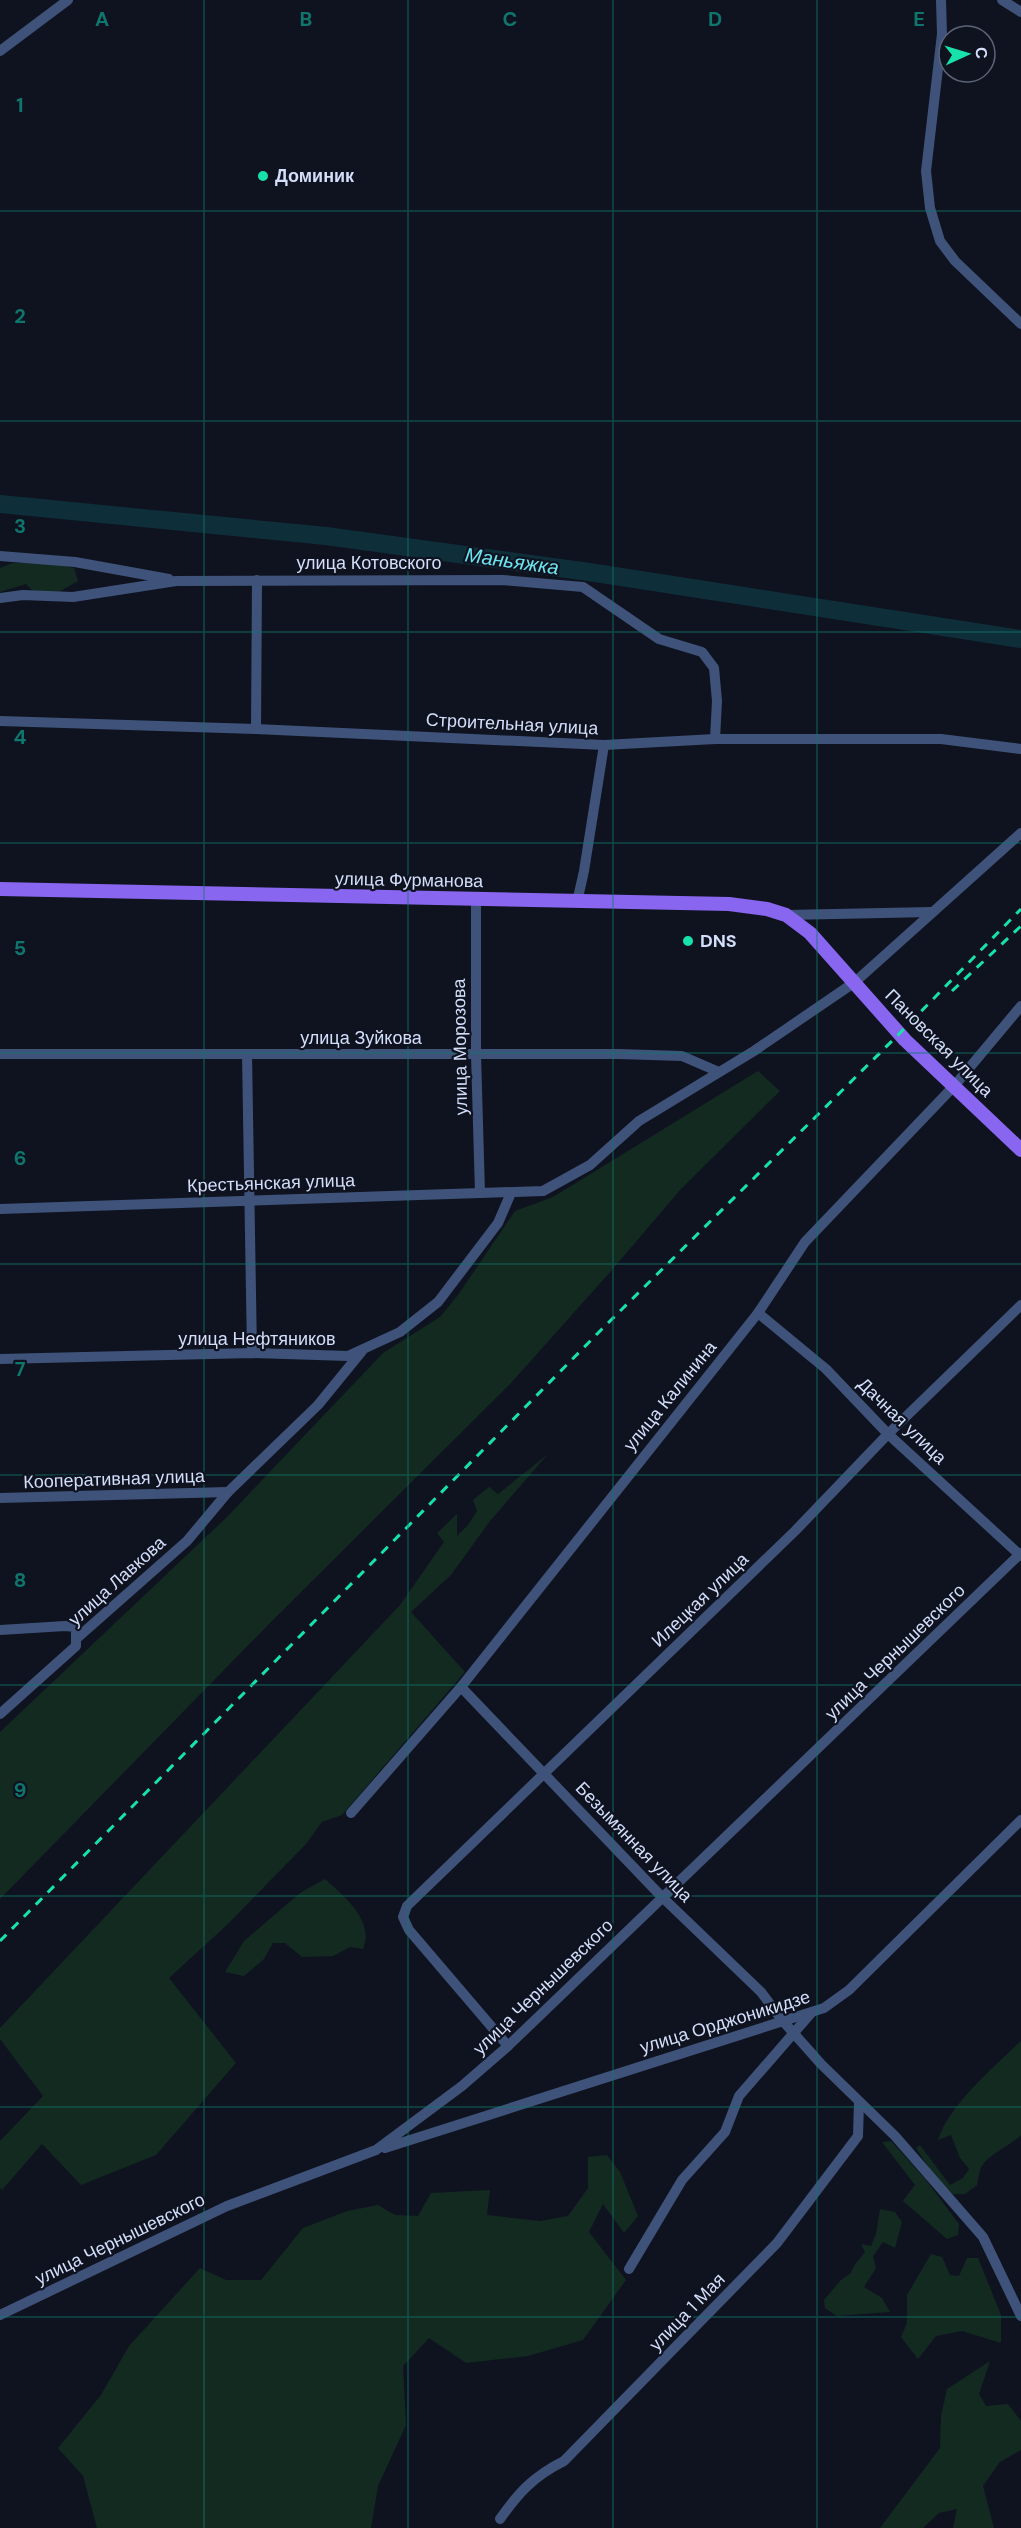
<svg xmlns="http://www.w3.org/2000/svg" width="1021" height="2528" font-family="'DM Sans',sans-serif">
<rect width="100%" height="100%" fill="#0f1320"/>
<!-- green -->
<g fill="#132a20">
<path d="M13,563h40l21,5 4,13 -21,12 -23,-1 -8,-8 -26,8v-24z"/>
<path d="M758,1071l22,20 -99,98 -70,82 -100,112 -239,238 -272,278v-167l227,-215 156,-164 57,-36 18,-22 57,-84 38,-14z"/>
<path d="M548,1454l-58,67 -39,54 -40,37 54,60 -123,143 -20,7 -16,22 -77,79 -60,55 67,85 -80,92 -75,30 -39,-41 -40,46 -2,-2v-47l43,-45 -43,-57v-11l400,-423 44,-63 -7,-9 20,-19v22l11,-11 9,-14 -4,-11 16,-13 9,7z"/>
<path d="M325,1879c19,17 50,42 38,70l-13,-2 -17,9 -31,1 -17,-14h-12l-9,16 -20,17 -19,-4 19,-31 56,-48z"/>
<path d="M1021,2041v94c-11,11 -32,19 -39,31 -3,5 -4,14 -5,19l-12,9h-12l-15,-12 -22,-34 4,-3 30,40 13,-7 6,-9 -9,-11 -9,-23 -13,5c10,-34 57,-74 83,-99z"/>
<path d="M891,2141l35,39 33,44 -1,11 -11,4 -44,-38 12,-16 -33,-43z"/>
<path d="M607,2155l13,17 18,44 -14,17 -21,-29 -14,28 37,48 -43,60 -55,16 -62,7 -37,-25 -26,28 3,59 -28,61 -7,42h-274l-14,-52 -25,-28 43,-53 28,-49 71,-78 26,12h35l42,-52 44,-17 31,-6 17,10 23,1 13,-23 59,-3 -3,25 53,6 28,-5 20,-28v-31z"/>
<path d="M880,2209l15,3 7,10 -7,26 -12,-6 -10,14 3,12 -12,19 18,11 8,14 -53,4 -12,-8 -1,-8 17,-20 10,-7c3,-10 9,-13 14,-21l-4,-8 10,2 5,-12z"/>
<path d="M931,2254l11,3 8,18 9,1 8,-18h11l23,57v28l-39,-12 -26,5 -18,23 -17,-22 6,-14v-28z"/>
<path d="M990,2361l-11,33 7,12 22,-2 13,17v29l-21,12 -17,24 11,42h-41l4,-19 -18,4 -16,15h-43l60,-80 1,-32 6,-27z"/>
</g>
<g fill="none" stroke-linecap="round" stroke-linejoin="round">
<!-- river -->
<path stroke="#0e2f3a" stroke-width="18" d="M0,504l326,32 263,36 432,67"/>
<!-- minor -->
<g stroke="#3f537a" stroke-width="10">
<path d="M941,0l1,34 -16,137 4,37 10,33 15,20 66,63"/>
<path d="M1002,0l19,12"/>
<path d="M0,51l68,-51"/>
<path d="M0,556l75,6 94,17"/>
<path d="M0,598l23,-3 50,2 103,-16 327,-1 80,7 76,52 43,13 12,16 3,33 -2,38"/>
<path d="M0,721l256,8 348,16 111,-6h226l80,10"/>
<path d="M256,729l1,-149"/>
<path d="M476,900v155l4,138"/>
<path d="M577,902l7,-31 20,-126"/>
<path d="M786,915l146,-3"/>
<path d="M0,1054h619l63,2 37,16"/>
<path d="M247,1054l5,299"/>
<path d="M0,1209l543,-18 47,-26 49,-44 115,-70 101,-69 166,-149"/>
<path d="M758,1313l68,56 62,65 133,122"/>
<path d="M0,1359l252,-6 96,3 52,-24 38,-30 60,-79 13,-30"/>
<path d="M0,1498l228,-6"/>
<path d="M0,1630l65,-4 11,1v12"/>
<path d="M461,1687l200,209 100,96 21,28 39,44 74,72 88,101 38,79"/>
<path d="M0,1714l76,-68v-7l111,-98 41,-49 90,-87 44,-54"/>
<path d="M351,1813l110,-126 297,-374 47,-71 150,-157 66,-79"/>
<path d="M508,2046l-99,-116 -6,-13 4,-11 388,-375 93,-97 133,-129"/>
<path d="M385,2148l439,-140 25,-18 172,-170"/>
<path d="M629,2269l53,-89 43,-48 14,-36 73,-84"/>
<path d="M0,2315l227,-109 149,-56 86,-64 46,-40 513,-493"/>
<path d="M500,2519c19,-27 34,-43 64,-58l213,-218 81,-107 1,-34"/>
</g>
<!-- major -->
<path stroke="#8866ef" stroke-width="14" d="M0,889l729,15 38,5 19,6 24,18 95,107 116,110"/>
<!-- rail -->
<g stroke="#17e2aa" stroke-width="3" stroke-dasharray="9 8" stroke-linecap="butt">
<path d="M952,991l69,-65"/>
<path d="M0,1941l602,-612 298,-296 121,-124"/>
</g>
</g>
<!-- grid -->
<path fill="none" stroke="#0f766e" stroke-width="1.5" stroke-opacity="0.55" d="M204,0v2528M408,0v2528M613,0v2528M817,0v2528M0,211h1021M0,421h1021M0,632h1021M0,843h1021M0,1053h1021M0,1264h1021M0,1475h1021M0,1685h1021M0,1896h1021M0,2107h1021M0,2317h1021"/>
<!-- markers -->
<g fill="#17e2aa" stroke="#0f1320" stroke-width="2">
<circle cx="263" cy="176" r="6"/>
<circle cx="688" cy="941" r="6"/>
</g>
<g text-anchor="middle" stroke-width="4.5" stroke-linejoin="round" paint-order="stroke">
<!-- poi labels -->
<g font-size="18" font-weight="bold" fill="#d3defa" stroke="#0f1320" text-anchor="start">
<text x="275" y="182">Доминик</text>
<text x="700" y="947">DNS</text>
</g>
<!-- street labels -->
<g font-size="18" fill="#d3defa" stroke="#0f1320">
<text x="369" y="569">улица Котовского</text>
<text transform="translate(512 724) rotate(3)" y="6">Строительная улица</text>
<text transform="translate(409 880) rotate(1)" y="6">улица Фурманова</text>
<text x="361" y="1044">улица Зуйкова</text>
<text transform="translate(939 1043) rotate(45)" y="6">Пановская улица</text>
<text transform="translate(460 1047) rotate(-91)" y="6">улица Морозова</text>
<text transform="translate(271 1183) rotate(-2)" y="6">Крестьянская улица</text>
<text x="257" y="1345">улица Нефтяников</text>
<text transform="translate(670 1396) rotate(-51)" y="6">улица Калинина</text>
<text transform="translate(902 1421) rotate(44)" y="6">Дачная улица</text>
<text transform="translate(114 1479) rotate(-2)" y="6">Кооперативная улица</text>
<text transform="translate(117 1581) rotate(-42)" y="6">улица Лавкова</text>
<text transform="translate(700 1600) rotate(-44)" y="6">Илецкая улица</text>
<text transform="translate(895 1652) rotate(-44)" y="6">улица Чернышевского</text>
<text transform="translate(634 1842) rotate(46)" y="6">Безымянная улица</text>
<text transform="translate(543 1987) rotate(-44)" y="6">улица Чернышевского</text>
<text transform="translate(725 2022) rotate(-17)" y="6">улица Орджоникидзе</text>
<text transform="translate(120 2239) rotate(-26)" y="6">улица Чернышевского</text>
<text transform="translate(687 2312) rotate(-46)" y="6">улица 1 Мая</text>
</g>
<!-- water labels -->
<g font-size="20" font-style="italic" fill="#6ce5f0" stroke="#0f1320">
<text transform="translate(512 561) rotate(8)" y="7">Маньяжка</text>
</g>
</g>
<g font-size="20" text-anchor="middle" font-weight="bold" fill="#0f766e" stroke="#0f1320" stroke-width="4.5" stroke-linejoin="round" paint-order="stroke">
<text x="102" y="26">A</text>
<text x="306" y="26">B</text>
<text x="510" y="26">C</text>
<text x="715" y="26">D</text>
<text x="919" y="26">E</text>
<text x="20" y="112">1</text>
<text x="20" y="323">2</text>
<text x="20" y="533">3</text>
<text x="20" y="744">4</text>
<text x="20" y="955">5</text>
<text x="20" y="1165">6</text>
<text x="20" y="1376">7</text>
<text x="20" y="1587">8</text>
<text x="20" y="1797">9</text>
</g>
<!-- north arrow -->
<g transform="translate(967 54) rotate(86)"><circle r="28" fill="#0f1320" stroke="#5d6477" stroke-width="1.5"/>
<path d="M0-4.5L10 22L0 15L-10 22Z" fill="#17e2aa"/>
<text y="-9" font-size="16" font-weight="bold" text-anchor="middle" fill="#d3defa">С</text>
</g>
</svg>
